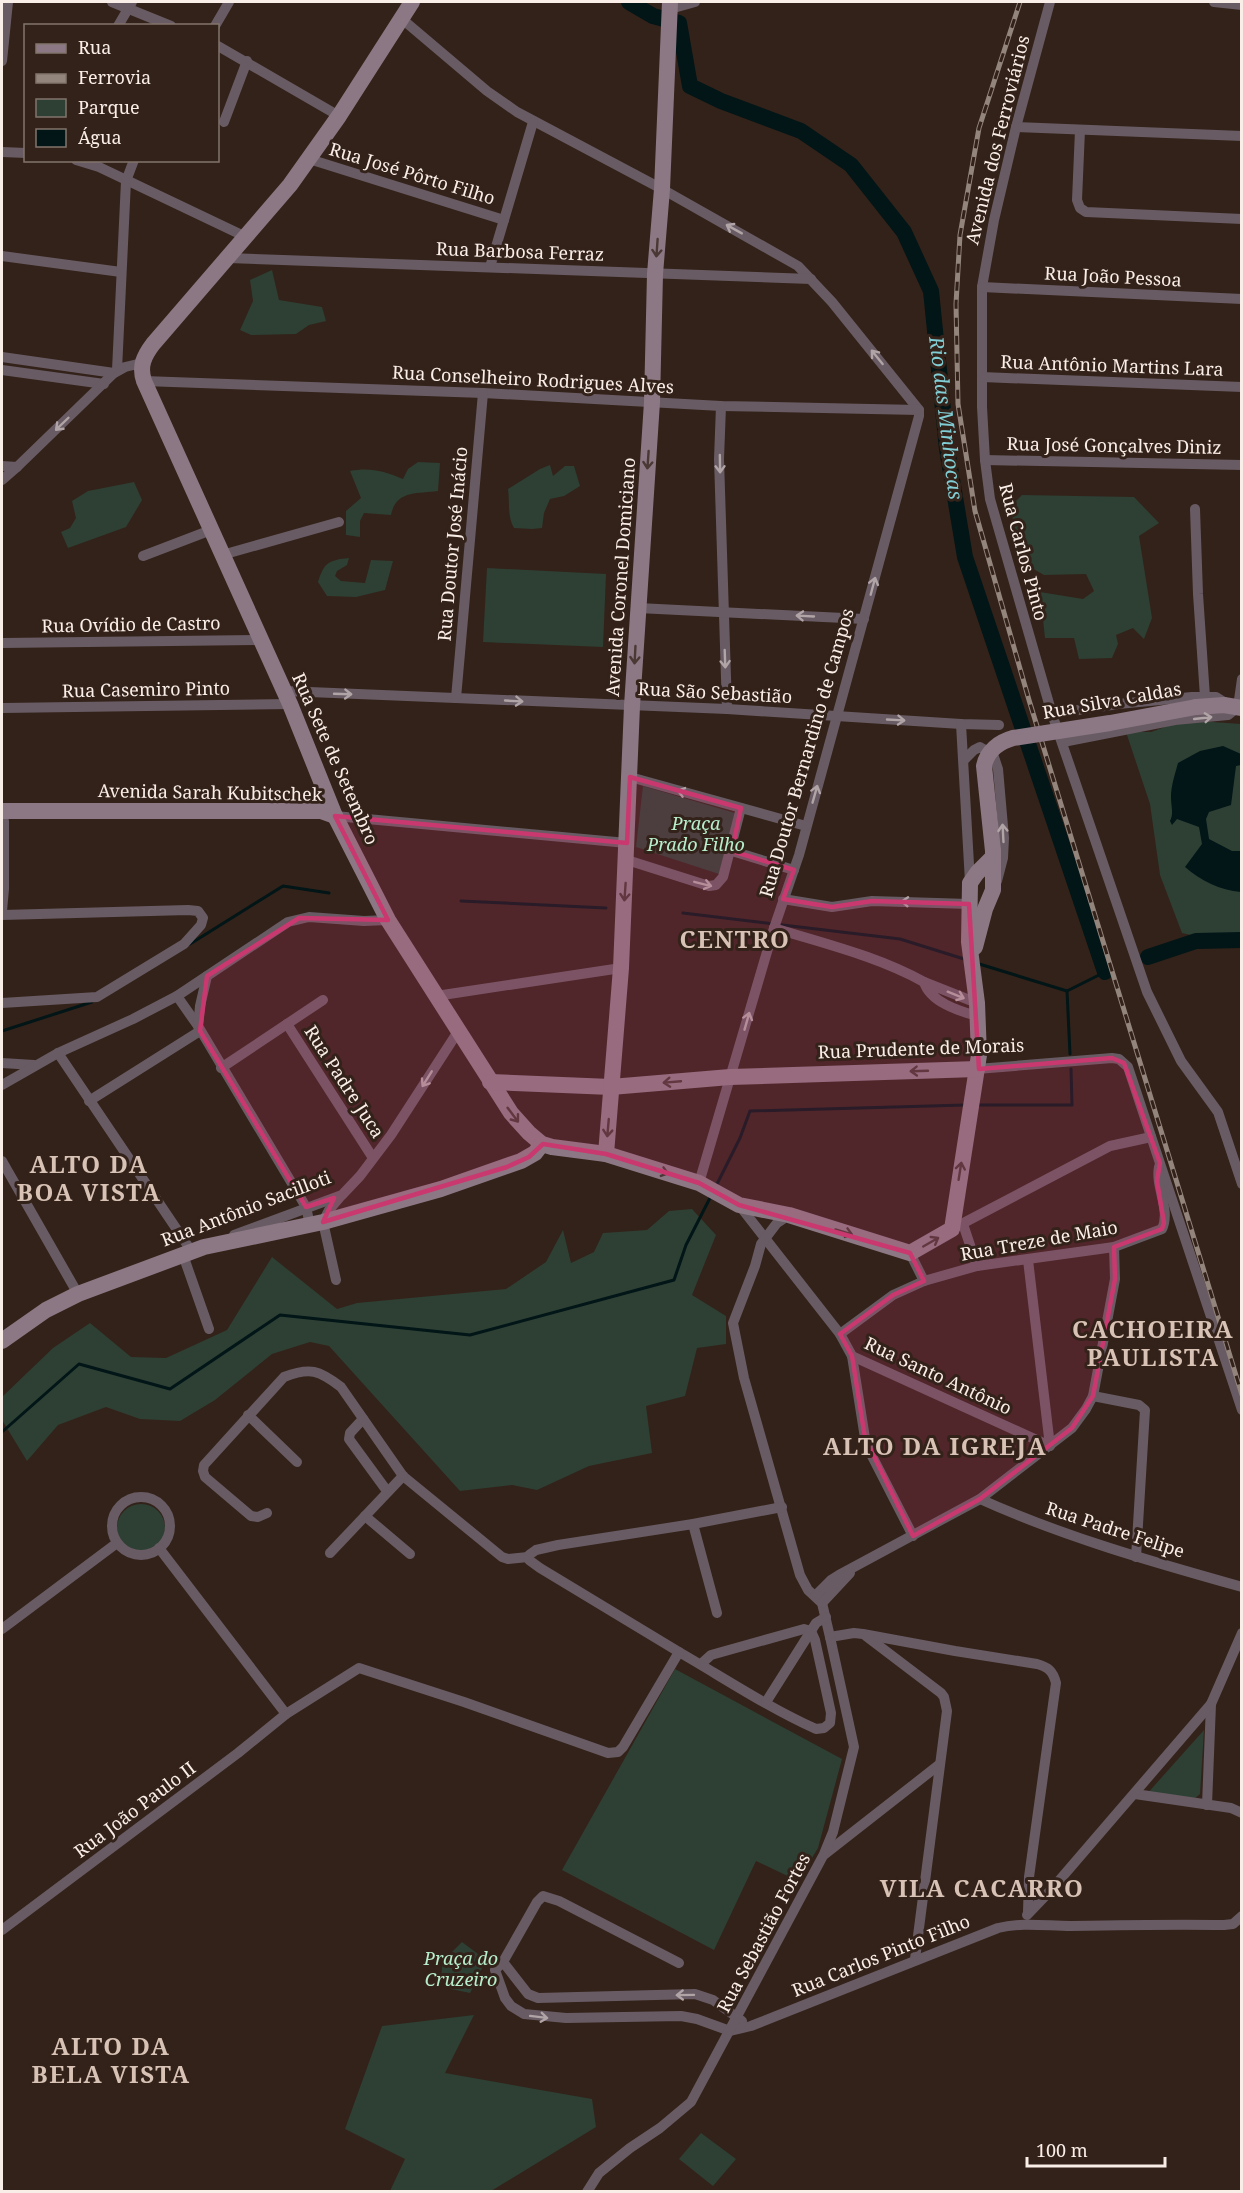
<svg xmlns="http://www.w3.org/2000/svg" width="1243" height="2193" font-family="'Noto Serif',serif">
<rect width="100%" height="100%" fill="#332219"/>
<!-- green -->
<g fill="#2e3f34">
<path d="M272,270l7,30 43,7 4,14 -17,4 -13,9 -45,1 -11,-5 13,-29 -3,-21z"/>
<path d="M418,462l22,1 -2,28c-21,3 -42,-1 -47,24l-27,-2 -4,8v16l-14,-2v-24l15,-13 -11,-27c20,-4 34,0 53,8l5,-10z"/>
<path d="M550,465l3,11 12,-10h9l6,20 -16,10 -14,3 -6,14 -2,15 -10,1 -18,-1c-7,-12 -4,-25 -6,-39l32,-20z"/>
<path d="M134,482l8,18 -16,27 -58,21 -7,-16 9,-4 6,-10 -4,-17 16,-10z"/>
<path d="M1022,495l112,2 25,26 -20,13 13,82 -8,21 -11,-11 -17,7 2,9 -6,14 -33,1 -5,-21h-29l-5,-46 43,7 11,-8 -8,-17 -42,1 -21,-12 -13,-56z"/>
<path d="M349,558l-2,7 -10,6 -2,5 6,5 24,2 6,-23 22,1 -8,29 -29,7 -29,-1 -9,-14c6,-19 10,-22 31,-24z"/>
<path d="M487,568l119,6 -3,73 -120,-5z"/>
<path d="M1198,721l43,3v219l-11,1 -48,-11 -22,-58 -10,-71 -24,-72h25l25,-9z"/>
<path d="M643,786l92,27 -16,61 -83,-27z"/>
<path d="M692,1209l24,26 -24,60 34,21v28l-29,4 -12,48 -39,10 6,47 -63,13 -52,24 -25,-5 -52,6 -131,-145 -19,-4 -38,12 -57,46 -35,21 -40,-2 -34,-12 -48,18 -31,36 -25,-41v-23l51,-49 37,-25 41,34 35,1 61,-28 45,-73 65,52 20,-6 149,-14 40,-27 17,-32 8,33 23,-11 9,-19 44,-3 22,-19z"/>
<circle cx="141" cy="1528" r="24"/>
<path d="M675,1669l167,90 -24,89 -20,33 -42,-20 -42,89 -152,-80z"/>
<path d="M1204,1730l-4,64 -6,5 -48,-4z"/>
<path d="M462,1942l24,18 -16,33 -19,-4 -10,-13 2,-15z"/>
<path d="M474,2015l-29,58 147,26 4,28 -105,64h-101l15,-32 -60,-30 37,-103z"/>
<path d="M701,2133l35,26 -23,27 -34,-27z"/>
</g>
<!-- water -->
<path fill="#021517" d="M1223,746l18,8v11l-5,1 -5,39 -22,7 -3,7 3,20 23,12h9v41c-21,-2 -40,-11 -56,-25l17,-23 -3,-17 -22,-8 -5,6 -2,-4c4,-8 1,-14 1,-24 0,-11 4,-23 7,-34l22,-12z"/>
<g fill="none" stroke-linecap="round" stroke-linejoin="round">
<!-- stream -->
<g stroke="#021517" stroke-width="3">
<path d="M461,901l145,7"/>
<path d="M683,913l217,26 64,20"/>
<path d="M190,944l93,-58 46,7"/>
<path d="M976,963l91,28 38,-19"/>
<path d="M1067,991l3,63"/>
<path d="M2,1031l90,-29"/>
<path d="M978,1105h94l-1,-36"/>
<path d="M716,1186l24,-48 10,-27 215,-6"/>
<path d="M2,1432l77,-68 91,25 110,-74 190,20 204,-55 12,-35 25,-49"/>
</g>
<!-- river -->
<g stroke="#021517" stroke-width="16">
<path d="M629,2l24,14 26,7 11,63 31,15 80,30 50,34 53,67 27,59 16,158 18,108 140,415"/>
<path d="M1148,957l48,-16 46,-1"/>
</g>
<!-- street -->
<g stroke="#685b63" stroke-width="10">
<path d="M112,2l59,24"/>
<path d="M1050,2l-34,125 -22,93 -12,67v120l3,53 5,39 62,215 95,278 34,69 37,51 24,72"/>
<path d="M1214,2l28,3"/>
<path d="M670,9l25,-7"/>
<path d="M402,19l85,72 30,21 145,77 136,77 34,36 87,108v6l-120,439 -25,73 -75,255"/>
<path d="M118,26l14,-24"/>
<path d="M215,26l14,-24"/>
<path d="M218,46l121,70"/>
<path d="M2,61l6,-59"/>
<path d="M224,122l23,-61"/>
<path d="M1016,127l226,9"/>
<path d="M1080,130l-3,70 3,8 6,4 156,7"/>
<path d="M2,152l24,1"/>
<path d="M309,159l195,61"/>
<path d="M76,160l23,7 147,70"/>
<path d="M2,256l119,16"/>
<path d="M228,258l583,21"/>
<path d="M490,267l43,-145"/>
<path d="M982,287l260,12"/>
<path d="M2,357l112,16"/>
<path d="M2,370l102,14"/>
<path d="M117,370l9,-189 8,-21"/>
<path d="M982,377l260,10"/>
<path d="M144,381l339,12 238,13 198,4"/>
<path d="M721,406l-2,53 8,250"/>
<path d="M985,460l257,5"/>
<path d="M2,466l15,1"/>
<path d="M2,480l15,-13 97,-94 11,-6 17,-4"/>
<path d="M1195,509l3,85 7,103"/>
<path d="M222,555l117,-33"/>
<path d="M143,556l68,-26"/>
<path d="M638,608l226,11"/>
<path d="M2,643l258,-3"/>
<path d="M285,691l442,18 234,15 38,1"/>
<path d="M456,698l27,-305"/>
<path d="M2,708l288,-4"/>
<path d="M1052,714l66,-10 74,-7h24l11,7"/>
<path d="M961,724l9,158"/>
<path d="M1063,742l112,-22 53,-5 10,-8 4,-28"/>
<path d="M964,760l10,-10 6,-3 9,5 5,5 4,12 6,69 -1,20 -6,23"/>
<path d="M630,777l176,49"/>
<path d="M335,816l292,27"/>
<path d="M732,851l62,19"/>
<path d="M627,860l82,26 7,-1 7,-8 18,-69"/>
<path d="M783,899l49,8 40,-6 97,3"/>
<path d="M2,911l2,-22v-68"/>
<path d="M2,915l186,-5 10,1 5,7 -2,7 -17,19 -87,53 -95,6"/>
<path d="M774,928c51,16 103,28 150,54"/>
<path d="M177,996l21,30 108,181 4,18"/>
<path d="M436,996l185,-28"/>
<path d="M977,1003l-53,-21c6,20 35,29 53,34"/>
<path d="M287,1024l86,134"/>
<path d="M198,1026l2,-20 7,-30"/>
<path d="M58,1053l134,199"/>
<path d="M2,1063l32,2"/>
<path d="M221,1068l102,-68"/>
<path d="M977,1069l135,-11 7,1 9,8 114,343"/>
<path d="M2,1085l56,-32 75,-34 44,-23 111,-74 21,-5 55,4 24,-1"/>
<path d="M89,1101l111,-70"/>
<path d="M2,1161l76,133"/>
<path d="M739,1205l101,129 12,22 198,90"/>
<path d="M789,1215l-12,8 -16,21 -6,22 -22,57 11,55 56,197 8,15 14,13 8,34 24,-4 9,1 92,17 82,13c11,3 16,7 19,19l-27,194 -1,35"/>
<path d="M963,1224l14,42"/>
<path d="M952,1229l158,-83 41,-9"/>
<path d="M234,1235l108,-40 18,-19 31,-41 68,-105"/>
<path d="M910,1253l14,28"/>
<path d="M183,1255l26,74"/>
<path d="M1028,1260l22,186"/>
<path d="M336,1280l-13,-58 6,-12 11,-13"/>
<path d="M840,1334l53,-39 31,-14 53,-15 137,-19 48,-18c9,-19 -7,-42 -3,-62"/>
<path d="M852,1356l13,82 7,18 41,80"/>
<path d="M1093,1396l46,9 6,5 -9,147"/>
<path d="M248,1415l49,47"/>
<path d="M363,1419l-13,14 -1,6 38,52"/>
<circle cx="141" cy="1526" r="29"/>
<path d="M980,1499c84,38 173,63 262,88"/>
<path d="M267,1513l-9,4 -7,-1 -46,-39 -2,-6 1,-6 80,-88c26,-10 35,-7 57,10l62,89 99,81 6,2 20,-2"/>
<path d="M365,1516l45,38"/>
<path d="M693,1524l24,89"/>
<path d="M159,1548l127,166"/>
<path d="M330,1553l73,-77"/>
<path d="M815,1596l16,-16 8,-5 141,-76 92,-71 14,-19 7,-13 22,-117 -1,-32"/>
<path d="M822,1603l28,-30"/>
<path d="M2,1629l115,-86"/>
<path d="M866,1636l75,57 3,4 3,14 -32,248"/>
<path d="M701,1664l10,-9 93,-26 7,2 4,9 16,73 -1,10 -6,5 -8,1c-47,-21 -92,-51 -137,-77l-139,-84 -11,-8v-5l7,-5 22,-5 135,-21 89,-17"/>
<path d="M766,1702l50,-79 10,-6"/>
<path d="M1135,1794l96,14 11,5"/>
<path d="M1207,1805l4,-101"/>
<path d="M825,1854l115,-90"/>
<path d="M1027,1915l24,-25 160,-186 31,-71"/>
<path d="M2,1930l236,-177 48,-39 73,-46 105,34 144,51 10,-1 5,-5 56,-95"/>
<path d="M503,1962l25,32 10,4 157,-4 18,6 29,21"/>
<path d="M679,1963l-120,-62 -16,-5 -6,6 -34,60 -8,8 10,28 6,8 13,8 42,4 115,-2 16,3 33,12 21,-5 247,-98c25,-6 48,-2 73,-2 51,-1 102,-2 153,-1l9,-1 9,-8"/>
<path d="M587,2192l12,-19 31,-25 30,-20 31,-26 133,-248 9,-22 21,-85 -24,-110"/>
</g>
<!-- secondary -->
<g stroke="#8c7884" stroke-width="16">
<path d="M412,2l-73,114 -49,69 -137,159c-9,12 -14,22 -9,37l146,323 45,112 53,104 123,193 18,20 13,11 10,3 54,7 93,29 40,22 50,10 121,38 42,-24 27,-174 -2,-52 -8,-61 1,-59 7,-10 16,-16"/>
<path d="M1196,707l28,-2 18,3"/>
<path d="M2,811h319l14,5"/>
<path d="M975,947l10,-38 8,-19v-39"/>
<path d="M490,1082l121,5 119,-10 247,-8"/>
<path d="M606,1154l15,-186 11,-262 20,-304 3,-128 7,-85 8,-187"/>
<path d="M2,1341l44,-31 32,-16 126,-47 119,-25 118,-33 80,-28 14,-8 7,-9"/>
</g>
<defs>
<path id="rail" d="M1020,2l-41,126 -19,107 -4,69 2,100 17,107 54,189 213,695"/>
</defs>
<!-- rail casing -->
<use href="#rail" stroke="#93847c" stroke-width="5"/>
<!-- rail -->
<use href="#rail" stroke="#332219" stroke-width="3" stroke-dasharray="9" stroke-linecap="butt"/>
<!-- secondary-bridge -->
<path stroke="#8c7884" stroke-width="16" d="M993,851l-9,-85c3,-15 15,-24 29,-28l97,-15 86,-16"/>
</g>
<!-- one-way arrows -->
<defs><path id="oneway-shaft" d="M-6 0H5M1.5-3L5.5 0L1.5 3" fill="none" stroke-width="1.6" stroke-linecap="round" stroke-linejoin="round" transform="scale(1.5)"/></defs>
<g stroke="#b1a4a6">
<use href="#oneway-shaft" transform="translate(734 229) rotate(-151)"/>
<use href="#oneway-shaft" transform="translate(877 357) rotate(-129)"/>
<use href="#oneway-shaft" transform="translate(62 424) rotate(136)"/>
<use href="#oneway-shaft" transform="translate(720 464) rotate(89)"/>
<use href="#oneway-shaft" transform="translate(873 586) rotate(-75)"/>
<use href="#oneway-shaft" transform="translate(805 616) rotate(-177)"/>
<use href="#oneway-shaft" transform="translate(725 659) rotate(88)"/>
<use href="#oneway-shaft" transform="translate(343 694) rotate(2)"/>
<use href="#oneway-shaft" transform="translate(514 701) rotate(3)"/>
<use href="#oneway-shaft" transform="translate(1203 718) rotate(-6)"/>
<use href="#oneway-shaft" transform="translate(896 720) rotate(3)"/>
<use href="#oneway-shaft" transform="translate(686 793) rotate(-164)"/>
<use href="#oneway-shaft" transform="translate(815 794) rotate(-74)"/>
<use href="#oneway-shaft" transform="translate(1003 833) rotate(-93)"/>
<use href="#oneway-shaft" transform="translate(703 884) rotate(14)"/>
<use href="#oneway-shaft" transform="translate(910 902) rotate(-176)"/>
<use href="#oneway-shaft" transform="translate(956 995) rotate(22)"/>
<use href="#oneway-shaft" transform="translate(747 1021) rotate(-74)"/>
<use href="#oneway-shaft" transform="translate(427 1079) rotate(122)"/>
<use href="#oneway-shaft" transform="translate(685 1995) rotate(179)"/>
<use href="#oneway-shaft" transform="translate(539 2017) rotate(7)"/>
</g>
<g stroke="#493834">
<use href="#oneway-shaft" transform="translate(657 248) rotate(94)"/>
<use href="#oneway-shaft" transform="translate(648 460) rotate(94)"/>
<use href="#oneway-shaft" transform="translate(635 655) rotate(93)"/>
<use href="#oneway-shaft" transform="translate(625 892) rotate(94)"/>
<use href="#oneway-shaft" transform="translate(919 1071) rotate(178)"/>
<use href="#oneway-shaft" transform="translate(672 1082) rotate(175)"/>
<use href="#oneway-shaft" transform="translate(513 1115) rotate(53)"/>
<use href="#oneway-shaft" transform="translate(608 1128) rotate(95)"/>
<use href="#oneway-shaft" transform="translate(660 1171) rotate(17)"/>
<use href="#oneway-shaft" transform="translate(960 1171) rotate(-81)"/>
<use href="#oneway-shaft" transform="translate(844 1232) rotate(17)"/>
<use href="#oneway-shaft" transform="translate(931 1242) rotate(-30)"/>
</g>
<!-- marked area -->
<path fill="#ca3870" fill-opacity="0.2" stroke="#ca3870" stroke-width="4.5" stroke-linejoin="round" d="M630,777l111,31 -9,43 62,19 -11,29 49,8 40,-6 97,3 10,165 133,-11 12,5 36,100 -3,18 7,42 -2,6 -48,18 1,32 -22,117 -21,32 -92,71 -67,37 -48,-98 -13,-82 -12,-22 53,-39 31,-14 -14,-28 -171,-48 -40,-22 -93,-29 -63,-10 -14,13 -22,10 -184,55 11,-24 -28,9 -106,-176 7,-55 92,-58 89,2 -53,-104 292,27z"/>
<g text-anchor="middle" stroke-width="6" stroke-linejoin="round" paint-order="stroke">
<!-- street labels -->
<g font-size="18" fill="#faeee8" stroke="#332219">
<text transform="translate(998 140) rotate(-76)" y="6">Avenida dos Ferroviários</text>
<text transform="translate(412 174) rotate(17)" y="6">Rua José Pôrto Filho</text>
<text transform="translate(520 252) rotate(2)" y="6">Rua Barbosa Ferraz</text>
<text transform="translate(1113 277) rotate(3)" y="6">Rua João Pessoa</text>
<text transform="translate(1112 366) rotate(2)" y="6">Rua Antônio Martins Lara</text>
<text transform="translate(533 380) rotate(3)" y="6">Rua Conselheiro Rodrigues Alves</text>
<text transform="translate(1114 446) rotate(1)" y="6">Rua José Gonçalves Diniz</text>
<text transform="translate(453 544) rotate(-85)" y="6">Rua Doutor José Inácio</text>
<text transform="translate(1023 552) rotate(75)" y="6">Rua Carlos Pinto</text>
<text transform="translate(621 577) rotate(-86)" y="6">Avenida Coronel Domiciano</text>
<text transform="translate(131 625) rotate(-1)" y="6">Rua Ovídio de Castro</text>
<text transform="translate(146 690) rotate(-1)" y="6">Rua Casemiro Pinto</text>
<text transform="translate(715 693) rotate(3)" y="6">Rua São Sebastião</text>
<text transform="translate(1112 701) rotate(-10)" y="6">Rua Silva Caldas</text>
<text transform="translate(807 753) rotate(-74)" y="6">Rua Doutor Bernardino de Campos</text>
<text transform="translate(335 759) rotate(66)" y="6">Rua Sete de Setembro</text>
<text transform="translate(210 793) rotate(1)" y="6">Avenida Sarah Kubitschek</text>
<text transform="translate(921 1049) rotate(-2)" y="6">Rua Prudente de Morais</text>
<text transform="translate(344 1082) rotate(57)" y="6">Rua Padre Juca</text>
<text transform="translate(246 1209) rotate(-21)" y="6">Rua Antônio Sacilloti</text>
<text transform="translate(1039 1241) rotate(-10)" y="6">Rua Treze de Maio</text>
<text transform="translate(938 1376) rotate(25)" y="6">Rua Santo Antônio</text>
<text transform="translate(1115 1530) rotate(18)" y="6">Rua Padre Felipe</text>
<text transform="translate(135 1810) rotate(-37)" y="6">Rua João Paulo II</text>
<text transform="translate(764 1933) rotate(-62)" y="6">Rua Sebastião Fortes</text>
<text transform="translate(881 1956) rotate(-22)" y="6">Rua Carlos Pinto Filho</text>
</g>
<!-- park labels -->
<g font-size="18" font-style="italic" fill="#b7efcc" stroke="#332219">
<text x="696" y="830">Praça<tspan x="696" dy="21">Prado Filho</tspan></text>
<text x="461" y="1965">Praça do<tspan x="461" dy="21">Cruzeiro</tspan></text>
</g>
<!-- water labels -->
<g font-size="20" font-style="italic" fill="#81cdd4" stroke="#332219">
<text transform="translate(946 418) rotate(83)" y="7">Rio das Minhocas</text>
</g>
<!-- district labels -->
<g font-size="24" font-weight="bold" letter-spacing="1.5" fill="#d8c2b5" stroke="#332219">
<text x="735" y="948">CENTRO</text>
<text x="89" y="1173">ALTO DA<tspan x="89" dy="28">BOA VISTA</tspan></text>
<text x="1153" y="1338">CACHOEIRA<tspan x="1153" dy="28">PAULISTA</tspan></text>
<text x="935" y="1455">ALTO DA IGREJA</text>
<text x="982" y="1897">VILA CACARRO</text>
<text x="111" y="2055">ALTO DA<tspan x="111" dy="28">BELA VISTA</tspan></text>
</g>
</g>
<!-- border -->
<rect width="1243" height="2193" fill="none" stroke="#faeee8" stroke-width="6"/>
<!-- legend -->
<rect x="24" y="24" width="195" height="138" fill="#332219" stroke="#83746c" stroke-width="1.5"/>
<rect x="36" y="44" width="30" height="9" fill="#8c7884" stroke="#83746c" stroke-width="1.5"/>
<text x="78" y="54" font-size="18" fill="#faeee8">Rua</text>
<rect x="36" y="74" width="30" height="9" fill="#93847c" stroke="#83746c" stroke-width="1.5"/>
<text x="78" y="84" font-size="18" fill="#faeee8">Ferrovia</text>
<rect x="36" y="99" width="30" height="18" fill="#2e3f34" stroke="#83746c" stroke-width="1.5"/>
<text x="78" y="114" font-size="18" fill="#faeee8">Parque</text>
<rect x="36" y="129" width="30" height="18" fill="#021517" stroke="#83746c" stroke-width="1.5"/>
<text x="78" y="144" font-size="18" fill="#faeee8">Água</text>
<!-- scale -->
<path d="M1027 2157v9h138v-9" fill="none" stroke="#faeee8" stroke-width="3"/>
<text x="1036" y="2157" font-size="18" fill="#faeee8" stroke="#332219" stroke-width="4.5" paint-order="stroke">100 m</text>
</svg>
